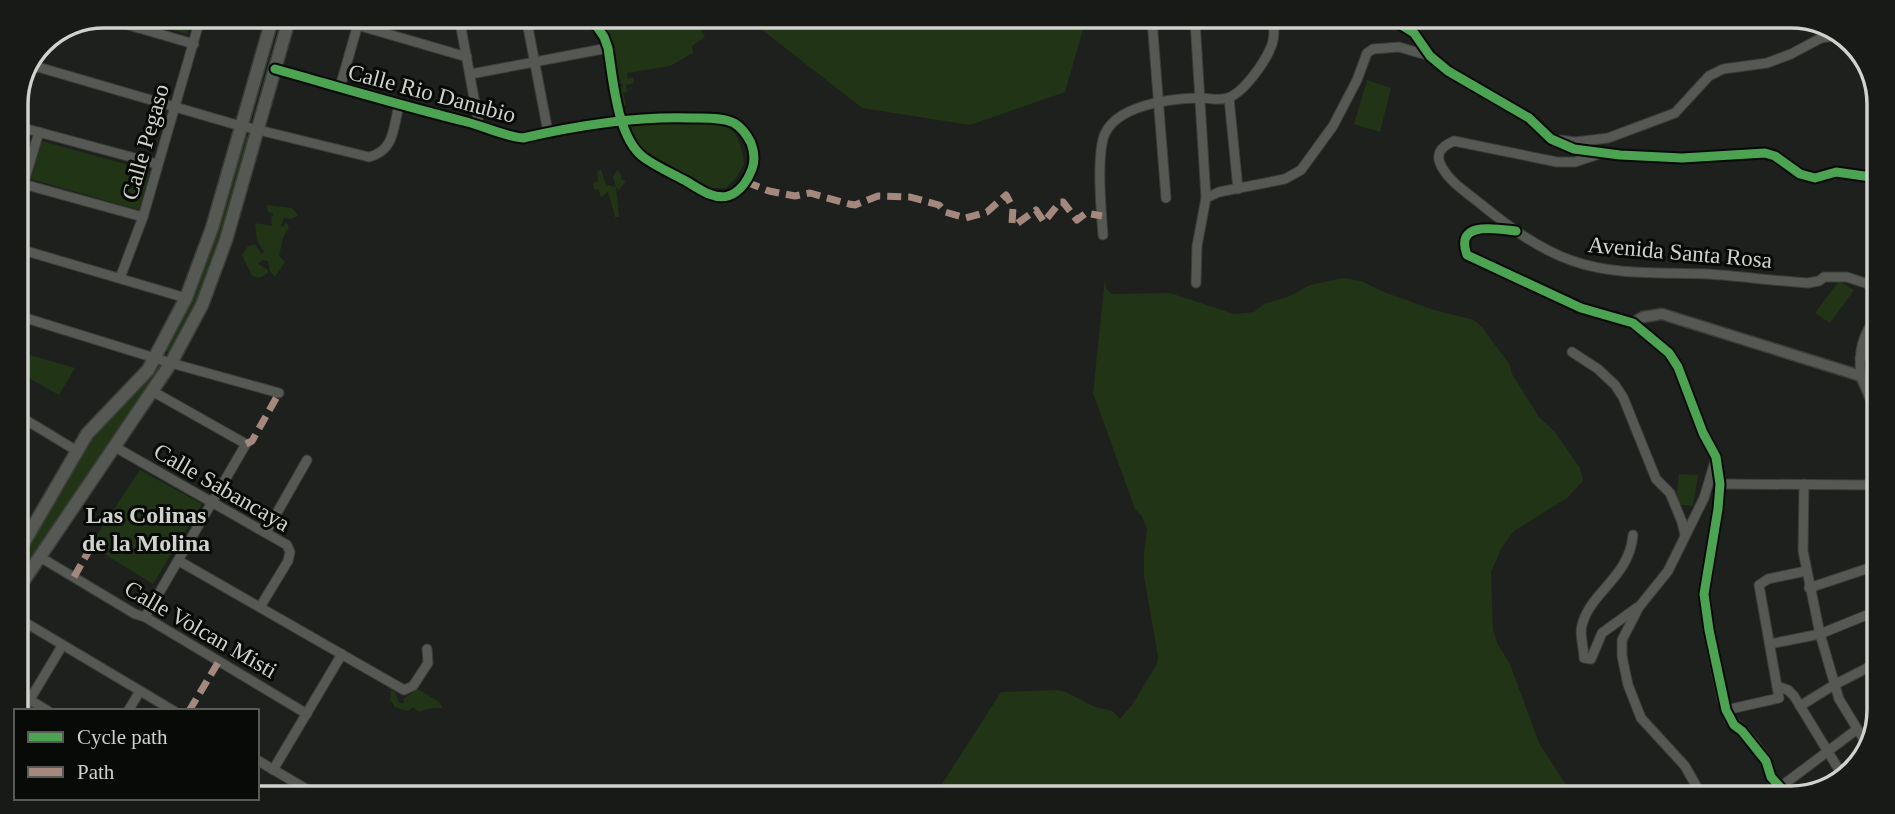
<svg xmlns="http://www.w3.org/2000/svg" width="1895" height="814" font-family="Georgia,serif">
<rect width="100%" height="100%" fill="#1d201c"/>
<!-- green -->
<g fill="#223416">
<path d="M150,16h42l-5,18 -39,-11z"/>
<path d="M595,18h93l13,12 4,7 -13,9 1,7 -23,13 -43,7 1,6 5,-2 1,6 -8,2 1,7 -4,1 3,12h-3l-4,-19h3l1,3v-5h-4c-3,-24 -8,-47 -24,-66z"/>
<path d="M747,18l339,1 -21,73 -95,33 -108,-17z"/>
<path d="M1367,80l24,8 -11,44 -26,-8z"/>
<path d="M650,120c15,0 29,1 44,2 35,1 46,5 50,42l-8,14 -10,10h-21l-56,-33 -13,-9 -7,-22z"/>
<path d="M244,135l6,2 -33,118 -16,41 -29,57h-3l-3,-5z"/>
<path d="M42,141l108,30 -11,39 -108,-31z"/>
<path d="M601,169l5,16 10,2 -3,-10 4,-7 4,4v5l5,2 -7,9 -3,-3 3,30h-4l-7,-26 -7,7 -2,-8 -5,-1 -1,-5 5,-3 -1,-9z"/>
<path d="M266,205l26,3 6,7 -6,4 -8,-1 -3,7 2,2 3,-5 3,5 -6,11 -4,18 6,6 -10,15 -5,-6 -2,-10 -6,-1 -4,4 10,6v3l-9,5 -7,-2 -10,-21 5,-8 8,-3 6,10 3,-2 -7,-12 -2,-17 17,3 -1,-9 3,-3 -6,-2z"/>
<path d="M1105,278l1,11 6,5 58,-1 64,21 20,-2 10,-8 26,-8 20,-11 33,-7 18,3 23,11 50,18 40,10 8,7 28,38 2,9 27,43 16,15 25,36 3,13 -16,17 -53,33 -12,16 -11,25 2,57 4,14 13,21 29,79 35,54 -639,-2 66,-103 55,-2 10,2 29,15 17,4 8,8 12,-14 25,-41 1,-8 -14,-80v-22l3,-25 -5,-13 -7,-7 -42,-116z"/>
<path d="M1839,281l15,9 -24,33 -15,-10z"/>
<path d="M16,351l59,17 -16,27 -43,-24z"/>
<path d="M156,363l7,2 -147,220v-21l71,-122z"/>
<path d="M140,470l62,34 -49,80 -63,-39z"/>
<path d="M1679,474l19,1 -5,31 -18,-2z"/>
<path d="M418,689l21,13 4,6h-12l-12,4 -6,-5 -5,4 -14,-4v-3l-5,-4 2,-2 -1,-8 5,2 4,11h5l-1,-4z"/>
</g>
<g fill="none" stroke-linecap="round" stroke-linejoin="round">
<defs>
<g id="minor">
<path d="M101,17l93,27"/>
<path d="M459,17l20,108"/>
<path d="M526,17l22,115"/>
<path d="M1152,20l14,178"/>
<path d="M1195,20l11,178"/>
<path d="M1395,21l19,12 16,23 18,15 81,47 22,21 23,10 46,6 62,3 83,-5 10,3 25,18 15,4 21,-6 42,6"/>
<path d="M357,25l110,32"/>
<path d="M138,28l4,-12"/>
<path d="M31,65l199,58 139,34c26,-7 24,-29 30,-52"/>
<path d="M275,69c64,18 127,37 192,53 19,5 36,14 56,16 56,-13 112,-22 169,-20 12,0 30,-1 42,5 7,4 13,12 17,20 3,8 4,18 1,26 -4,11 -12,23 -24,27 -16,4 -31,-9 -44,-16 -13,-7 -29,-14 -41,-23 -26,-20 -30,-78 -35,-109l-4,-11 -13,-19"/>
<path d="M471,74l137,-26"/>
<path d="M340,87l20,-70"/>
<path d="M1229,98l9,91"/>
<path d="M16,126l141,38"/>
<path d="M1560,140l15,2 33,-4 67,-25 34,-37 14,-7 44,-6 24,-9 30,-16 20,-3"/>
<path d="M1602,153l-27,9h-18l-103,-21c-14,6 -20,14 -11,28 9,15 26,25 39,36 27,22 58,45 91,56 43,15 90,11 134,13 33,2 67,7 101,9l11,-2 5,-4h23l30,10"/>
<path d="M23,184l120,33"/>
<path d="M16,209l23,-77"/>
<path d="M1514,231c-19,-2 -60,-10 -47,24l114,53 52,15"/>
<path d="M1103,235c-2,-26 -6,-72 0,-96 9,-34 69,-41 98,-41 8,0 18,3 26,0 16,-4 38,-36 44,-51 4,-8 3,-18 3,-27"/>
<path d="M16,248l170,50"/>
<path d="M120,278l23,-61 58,-201"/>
<path d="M1196,283l1,-37 9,-48 13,-6 66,-13 16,-9 32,-44 24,-46 10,-27 6,-4 26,-2 31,9"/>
<path d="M16,315l155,48 108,30"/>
<path d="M1572,352l26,17 17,16 8,12 33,82 14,14 12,29 3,13"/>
<path d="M1860,358l17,-8"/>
<path d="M1861,376c-3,-22 1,-42 16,-59"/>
<path d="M16,414l61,37"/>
<path d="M115,447l172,98 3,7 -2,9 -28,46"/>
<path d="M1720,484l155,1"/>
<path d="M1804,484l-1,67 17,83 19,65 30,49"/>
<path d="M266,532l41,-72"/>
<path d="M1633,535c-4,43 -42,56 -51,90 -3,10 2,22 2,33l7,1 11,-26 36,-26"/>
<path d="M40,557l95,57 10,3 162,97"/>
<path d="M179,561l225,129 9,-4 15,-23 -1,-14"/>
<path d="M1874,581l-2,-14 3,-18"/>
<path d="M1809,588l63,-21"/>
<path d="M16,617l158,94"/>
<path d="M145,617l101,-173 -94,-53"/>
<path d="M1770,644l50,-10 54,-22"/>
<path d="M1777,686l11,4 6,6 50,82"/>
<path d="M30,700l18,11"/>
<path d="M1800,706l34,-21 39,-20"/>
<path d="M1726,710l53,-12 -20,-113 9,-6 38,-8"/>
<path d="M23,711l39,-65"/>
<path d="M128,711l12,-20"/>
<path d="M257,760l56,33"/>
<path d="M273,770l69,-116"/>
<path d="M1779,788l77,-58"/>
<path d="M1005,792l2,3"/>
<path d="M1703,798l-18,-32 -44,-48 -13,-33 -6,-29v-16l17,-33 29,-36 36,-73 12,-40"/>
</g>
<path id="tertiary" d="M1790,798l-19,-21 -5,-16 -13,-18 -23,-24 -7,-20 -14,-69 -5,-36 14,-85 2,-25 -4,-27 -13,-24 -25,-66 -9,-14 -36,-30 10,-6 19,-3 199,62 15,34"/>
<g id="secondary">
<path d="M16,556l71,-122 61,-64 38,-72 26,-70 61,-212"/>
<path d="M16,592l155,-229 31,-58 24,-65 64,-224"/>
</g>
</defs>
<!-- minor casing -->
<use href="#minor" stroke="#3b3d3a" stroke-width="11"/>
<!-- tertiary casing -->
<use href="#tertiary" stroke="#3b3d3a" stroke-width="13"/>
<!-- secondary casing -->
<use href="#secondary" stroke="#3b3d3a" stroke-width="15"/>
<!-- minor -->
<use href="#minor" stroke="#565854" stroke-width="9"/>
<!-- tertiary -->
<use href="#tertiary" stroke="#565854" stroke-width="10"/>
<!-- secondary -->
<use href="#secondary" stroke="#565854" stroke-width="12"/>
<!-- quiet -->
<g stroke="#a5887d" stroke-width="7" stroke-dasharray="14 7" stroke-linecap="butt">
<path d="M746,182l23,9 26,5 15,-3 39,11 6,1 23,-9 32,1 29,8 6,7 21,6 21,-6 19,-17 7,13 -1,15 3,2 21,-15 8,12 16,-20h3l14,18 9,-7 16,3"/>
<path d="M246,444l6,-3 27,-48"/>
<path d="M74,577l17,-30"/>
<path d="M189,711l30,-50"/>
</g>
<defs>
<g id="cycleway">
<path d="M1395,21l19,12 16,23 18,15 81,47 22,21 23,10 46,6 62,3 83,-5 10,3 25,18 15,4 21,-6 42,6"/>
<path d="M275,69c64,18 127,37 192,53 19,5 36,14 56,16 56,-13 112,-22 169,-20 12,0 30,-1 42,5 7,4 13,12 17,20 3,8 4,18 1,26 -4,11 -12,23 -24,27 -16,4 -31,-9 -44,-16 -13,-7 -29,-14 -41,-23 -26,-20 -30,-78 -35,-109l-4,-11 -13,-19"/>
<path d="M1516,231c-19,-2 -62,-11 -49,24l114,53 52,15 36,30 9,14 25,66 13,24 4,27 -2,25 -14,85 5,36 17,80 8,15 8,6 24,30 5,16 19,21"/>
</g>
</defs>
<!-- cycleway casing -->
<use href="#cycleway" stroke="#080a07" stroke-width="13"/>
<!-- cycleway -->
<use href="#cycleway" stroke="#4ca352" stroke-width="9"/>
</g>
<g text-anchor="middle" stroke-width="6" stroke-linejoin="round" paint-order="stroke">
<!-- street labels -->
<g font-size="23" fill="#cfd2cd" stroke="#080a07">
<text transform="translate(432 93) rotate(15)" y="8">Calle Rio Danubio</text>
<text transform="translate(145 142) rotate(-74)" y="8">Calle Pegaso</text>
<text transform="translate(1680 252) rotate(5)" y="8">Avenida Santa Rosa</text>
<text transform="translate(222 487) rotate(30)" y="8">Calle Sabancaya</text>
<text transform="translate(201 629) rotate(30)" y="8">Calle Volcan Misti</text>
</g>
<!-- neighbourhood labels -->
<g font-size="24" font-weight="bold" fill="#cfd2cd" stroke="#080a07">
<text x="146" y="523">Las Colinas<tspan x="146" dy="28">de la Molina</tspan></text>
</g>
</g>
<!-- crop -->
<path d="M0 0H1895V814H0ZM104 28H1791A76 76 0 0 1 1867 104V710A76 76 0 0 1 1791 786H104A76 76 0 0 1 28 710V104A76 76 0 0 1 104 28Z" fill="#181a17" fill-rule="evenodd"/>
<path fill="none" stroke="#cfd2cd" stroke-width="3.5" d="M104 28H1791A76 76 0 0 1 1867 104V710A76 76 0 0 1 1791 786H104A76 76 0 0 1 28 710V104A76 76 0 0 1 104 28Z"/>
<!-- legend -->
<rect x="14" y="709" width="245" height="91" fill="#080a07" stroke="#585a56" stroke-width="2"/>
<rect x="28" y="732" width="35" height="10" fill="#4ca352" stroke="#585a56" stroke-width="2"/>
<text x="77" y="744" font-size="21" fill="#cfd2cd">Cycle path</text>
<rect x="28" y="767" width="35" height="10" fill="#a5887d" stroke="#585a56" stroke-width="2"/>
<text x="77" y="779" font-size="21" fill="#cfd2cd">Path</text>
</svg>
